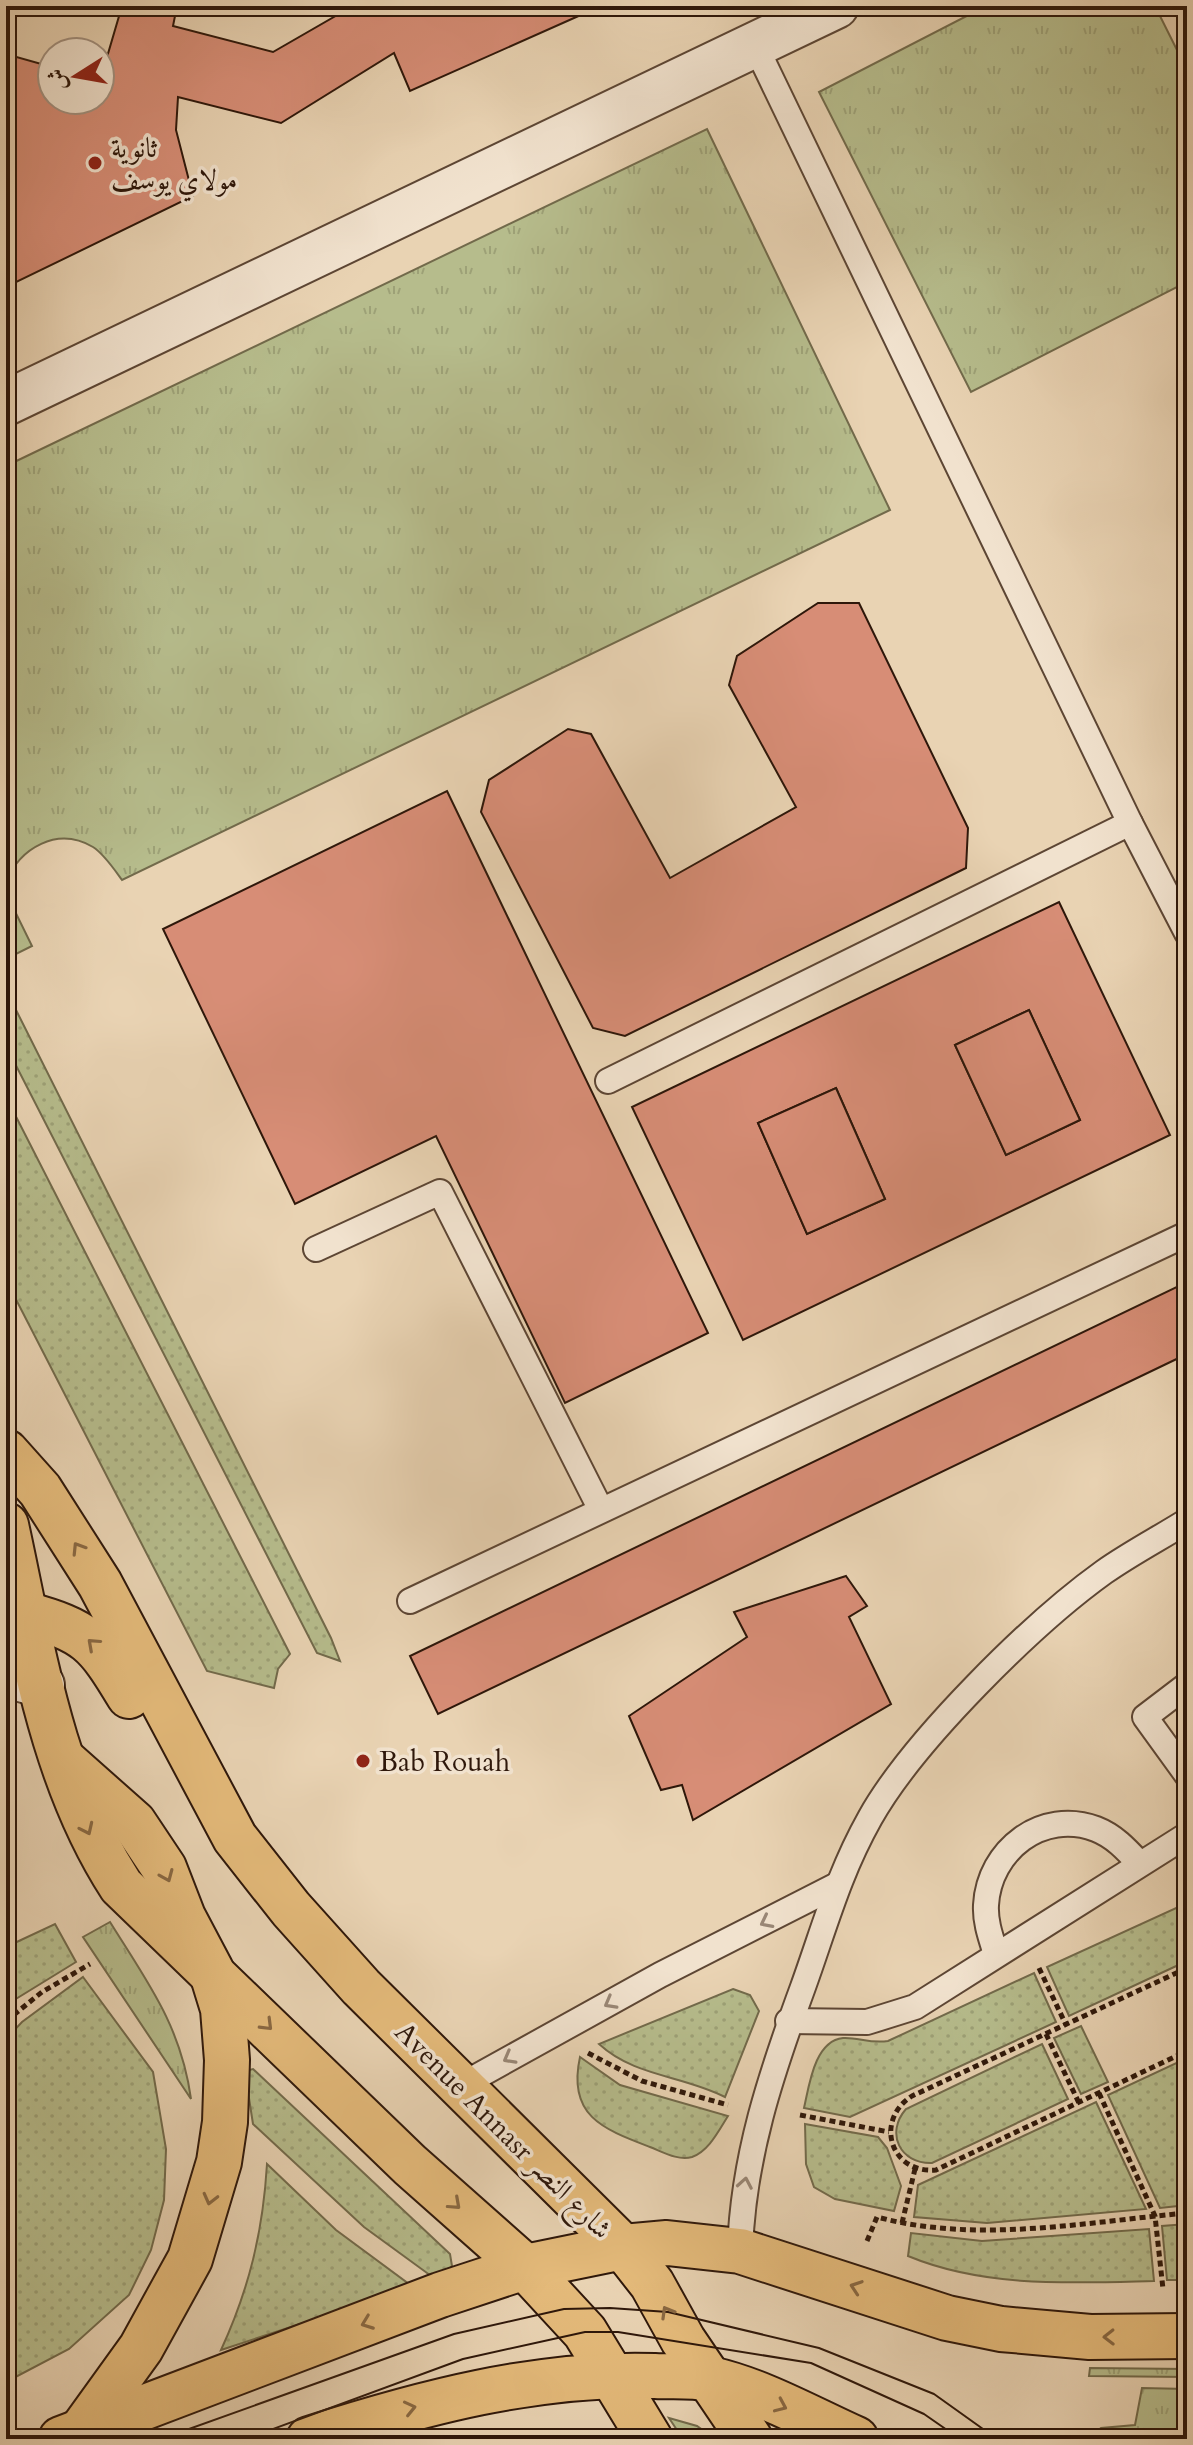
<svg xmlns="http://www.w3.org/2000/svg" width="1193" height="2445" font-family="Cardo,Amiri,serif">
<defs>
<pattern id="grass-tufts" width="24" height="20" patternUnits="userSpaceOnUse" patternTransform="scale(2)"><rect width="24" height="20" fill="#b6bc8c"/><path d="M3 7l-1-3M5 7V3M7 7l1-3M15 17l-1-3M17 17v-4M19 17l1-3" fill="none" stroke="#9da177"/></pattern>
<pattern id="park-dots" width="8" height="8" patternUnits="userSpaceOnUse" patternTransform="scale(2)"><rect width="8" height="8" fill="#b6bc8c"/><path d="M2 2h.1M6 6h.1" fill="none" stroke="#9da177" stroke-width="1.8" stroke-linecap="round"/></pattern>
</defs>
<rect width="100%" height="100%" fill="#e9d3b3"/>
<filter id="stains"><feTurbulence type="fractalNoise" baseFrequency=".0025" numOctaves="4"/><feColorMatrix values="0 0 0 0 .2 0 0 0 0 .09 0 0 0 0 .02 0 0 0 .5 -.17"/></filter>
<radialGradient id="worn" r=".72"><stop offset=".6" stop-color="#630" stop-opacity="0"/><stop offset="1" stop-color="#630" stop-opacity=".3"/></radialGradient>
<!-- grass -->
<g fill="url(#grass-tufts)" stroke="#726a4b" stroke-width="2">
<path d="M986,6h169l32,64v212l-216,110 -152,-300z"/>
<path d="M707,129l183,381 -768,370c-8,-11 -18,-26 -29,-33 -36,-21 -73,1 -87,35v-416z"/>
<path d="M6,893l26,53 -26,13z"/>
<path d="M110,1922c38,61 71,104 81,177l-108,-162z"/>
<path d="M1090,2368l97,1v8l-98,-1z"/>
<path d="M1142,2388l45,1v50h-100l14,-11 34,-3z"/>
<path d="M669,2418l28,8 18,13h-32z"/>
</g>
<!-- park -->
<g fill="url(#park-dots)" stroke="#726a4b" stroke-width="2">
<path d="M6,990l325,648 9,23 -23,-8 -311,-607z"/>
<path d="M6,1097l284,557 -12,15 -4,19 -67,-17 -201,-391z"/>
<path d="M1187,1903v58l-118,55 -22,-49z"/>
<path d="M55,1924l21,38 -70,43v-58z"/>
<path d="M1034,1973l22,49 -206,95 -46,-9c5,-21 10,-67 39,-70 15,-1 27,6 45,3z"/>
<path d="M83,1977l70,95 13,77 -2,51 -13,50 -22,45 -60,54 -63,33v-343l16,-17z"/>
<path d="M733,1989l17,6 9,16 -34,86c-43,-22 -90,-20 -126,-53z"/>
<path d="M1081,2026l27,56 -27,12 -27,-56z"/>
<path d="M1042,2044l26,55 -136,64c-32,1 -47,-30 -26,-54z"/>
<path d="M580,2057l40,28 108,31c-9,14 -19,35 -36,41 -14,4 -29,-5 -42,-10 -47,-18 -83,-31 -70,-90z"/>
<path d="M1187,2058v147l-27,3 -52,-113z"/>
<path d="M253,2069l197,185 2,12 -14,15 -74,-54 -111,-103 -7,-45 3,-9z"/>
<path d="M1096,2102l50,107 -159,14 -73,-6 4,-32z"/>
<path d="M805,2124l73,13 9,11 14,38 -7,25 -59,-12 -21,-12 -8,-23z"/>
<path d="M267,2164l69,66 77,57 -192,63c28,-61 42,-118 46,-186z"/>
<path d="M1187,2224v56h-20l-5,-54z"/>
<path d="M1149,2229l5,52c-82,2 -169,7 -246,-25l3,-23 71,8z"/>
</g>
<!-- building -->
<g fill="#d78d76" stroke="#2e170a" stroke-width="2" fill-rule="evenodd">
<path d="M122,6h55l-4,20 100,26 80,-46h248l-191,85 -16,-38 -113,70 -103,-26 -2,33 17,66 -187,91v-233l46,13v33h48v-19z"/>
<path d="M818,603h41l109,225 -2,40 -341,168 -32,-8 -112,-216 8,-32 79,-51 23,5 79,144 126,-71 -67,-122 8,-29z"/>
<path d="M447,791l261,542 -143,70 -129,-267 -141,68 -132,-275z"/>
<path d="M1059,902l111,233 -427,205 -111,-233zM1029,1010l51,110 -74,35 -51,-110zM836,1088l49,111 -78,35 -49,-111z"/>
<path d="M1029,1010l51,110 -74,35 -51,-110z"/>
<path d="M836,1088l49,111 -78,35 -49,-111z"/>
<path d="M1187,1282v72l-749,360 -28,-58z"/>
<path d="M846,1576l21,30 -18,11 42,87 -198,116 -11,-35 -21,5 -32,-74 118,-79 -13,-25z"/>
</g>
<g fill="none" stroke-linecap="round" stroke-linejoin="round">
<defs>
<g id="service">
<path d="M755,45l375,778 57,110"/>
<path d="M608,1081l522,-258"/>
<path d="M316,1249l124,-57 161,318"/>
<path d="M410,1601l777,-367"/>
<path d="M1187,1685l-42,32 42,58"/>
<path d="M996,1954c-5,-16 -11,-32 -10,-49 3,-55 56,-96 110,-76 18,7 30,20 43,34"/>
<path d="M788,2021l79,1 48,-15 272,-172"/>
<path d="M460,2086l200,-111 175,-89"/>
<path d="M740,2251c3,-94 31,-177 63,-264 22,-61 35,-112 67,-169 43,-77 163,-195 234,-246 27,-19 56,-34 83,-51"/>
</g>
<path id="minor" d="M6,403l830,-397"/>
<path id="tertiary" d="M6,1675l36,10"/>
<g id="primary">
<path d="M6,1452l34,38 60,94 135,254 56,71 70,78 262,260 29,37 31,56 67,99"/>
<path d="M6,1525c27,124 45,253 115,361l289,279 115,102 60,65 65,107"/>
<path d="M25,1614c62,17 71,27 104,82"/>
<path d="M63,1760l71,63 30,45 19,49 28,53 12,39 4,51 -2,62 -6,40 -29,97 -49,89 -62,86"/>
<path d="M61,2439l379,-144 85,-28 98,-20 44,-4 73,8 207,67 54,11 89,8 97,-1"/>
<path d="M309,2439c112,-36 228,-67 346,-63 18,1 38,-1 55,3 50,11 99,39 146,60"/>
</g>
</defs>
<!-- service casing -->
<use href="#service" stroke="#5d4634" stroke-width="28"/>
<!-- minor casing -->
<use href="#minor" stroke="#5d4634" stroke-width="48"/>
<!-- tertiary casing -->
<use href="#tertiary" stroke="#5d4634" stroke-width="48"/>
<!-- primary casing -->
<use href="#primary" stroke="#2e170a" stroke-width="48"/>
<!-- path -->
<g stroke="#2e170a" stroke-width="5" stroke-dasharray="6 4" stroke-linecap="butt">
<path d="M1039,1968l27,57"/>
<path d="M1187,1968l-275,128c-38,24 -22,78 24,74l251,-119"/>
<path d="M6,2021l36,-29 48,-28"/>
<path d="M1046,2034l33,69"/>
<path d="M588,2053l54,28 86,24"/>
<path d="M1099,2093l56,123 8,73"/>
<path d="M800,2115l89,17"/>
<path d="M902,2223l13,-54"/>
<path d="M867,2241l10,-24c101,27 208,5 310,-4"/>
</g>
<!-- service -->
<use href="#service" stroke="#f1e2ce" stroke-width="24"/>
<!-- minor -->
<use href="#minor" stroke="#f1e2ce" stroke-width="44"/>
<!-- tertiary -->
<use href="#tertiary" stroke="#f1e2ce" stroke-width="44"/>
<!-- primary -->
<use href="#primary" stroke="#e4ba7a" stroke-width="44"/>
<!-- tram -->
<g stroke="#2e170a" stroke-width="2">
<path d="M161,2439l293,-105 110,-25 46,-1 58,4 151,36 115,46 63,45"/>
<path d="M246,2439l217,-80 122,-27h33l193,31 113,51 36,25"/>
</g>
</g>
<!-- one-way arrows -->
<defs><path id="oneway-chevron" d="M-2-3.5L2.5 0L-2 3.5" fill="none" stroke-width="1.6" stroke-linecap="round" stroke-linejoin="round" transform="scale(2)"/></defs>
<g stroke="#896842">
<use href="#oneway-chevron" transform="translate(78 1548) rotate(-122)"/>
<use href="#oneway-chevron" transform="translate(93 1644) rotate(-138)"/>
<use href="#oneway-chevron" transform="translate(87 1829) rotate(65)"/>
<use href="#oneway-chevron" transform="translate(167 1876) rotate(67)"/>
<use href="#oneway-chevron" transform="translate(267 2025) rotate(45)"/>
<use href="#oneway-chevron" transform="translate(210 2199) rotate(104)"/>
<use href="#oneway-chevron" transform="translate(455 2204) rotate(42)"/>
<use href="#oneway-chevron" transform="translate(856 2287) rotate(-161)"/>
<use href="#oneway-chevron" transform="translate(667 2312) rotate(-120)"/>
<use href="#oneway-chevron" transform="translate(367 2323) rotate(159)"/>
<use href="#oneway-chevron" transform="translate(1109 2337) rotate(179)"/>
<use href="#oneway-chevron" transform="translate(781 2406) rotate(24)"/>
<use href="#oneway-chevron" transform="translate(410 2408) rotate(-13)"/>
</g>
<g stroke="#998776">
<use href="#oneway-chevron" transform="translate(766 1922) rotate(153)"/>
<use href="#oneway-chevron" transform="translate(610 2003) rotate(151)"/>
<use href="#oneway-chevron" transform="translate(509 2058) rotate(151)"/>
<use href="#oneway-chevron" transform="translate(745 2183) rotate(-80)"/>
</g>
<!-- markers -->
<g fill="#8f2418" stroke="#f1e2ce" stroke-width="3">
<circle cx="95" cy="163" r="8"/>
<circle cx="363" cy="1761" r="8"/>
</g>
<g text-anchor="middle" stroke-width="7" stroke-linejoin="round" paint-order="stroke">
<!-- poi labels -->
<g font-size="28" fill="#2e170a" stroke="#f1e2ce" text-anchor="start">
<text x="111" y="157">ثانوية<tspan x="111" dy="32">مولاي يوسف</tspan></text>
<text x="379" y="1771">Bab Rouah</text>
</g>
<!-- street labels -->
<g font-size="28" fill="#2e170a" stroke="#f1e2ce">
<text transform="translate(504 2130) rotate(45)" y="10">Avenue Annasr شارع النصر</text>
</g>
</g>
<!-- margin -->
<rect width="1193" height="2445" fill="none" stroke="#e9d3b3" stroke-width="32"/>
<rect x="8" y="8" width="1177" height="2429" fill="none" stroke="#2e170a" stroke-width="4"/>
<rect x="16" y="16" width="1161" height="2413" fill="none" stroke="#2e170a" stroke-width="2"/>
<!-- north arrow -->
<g transform="translate(76 76) rotate(259)"><circle r="38" fill="#f1e2ce" stroke="#a39180" stroke-width="2"/>
<path d="M0-6L14 30L0 20L-14 30Z" fill="#8f2418"/>
<text y="-12" font-size="22" font-weight="bold" text-anchor="middle" fill="#2e170a">ش</text>
</g>
<rect width="100%" height="100%" filter="url(#stains)"/>
<rect width="100%" height="100%" fill="url(#worn)"/>
</svg>
